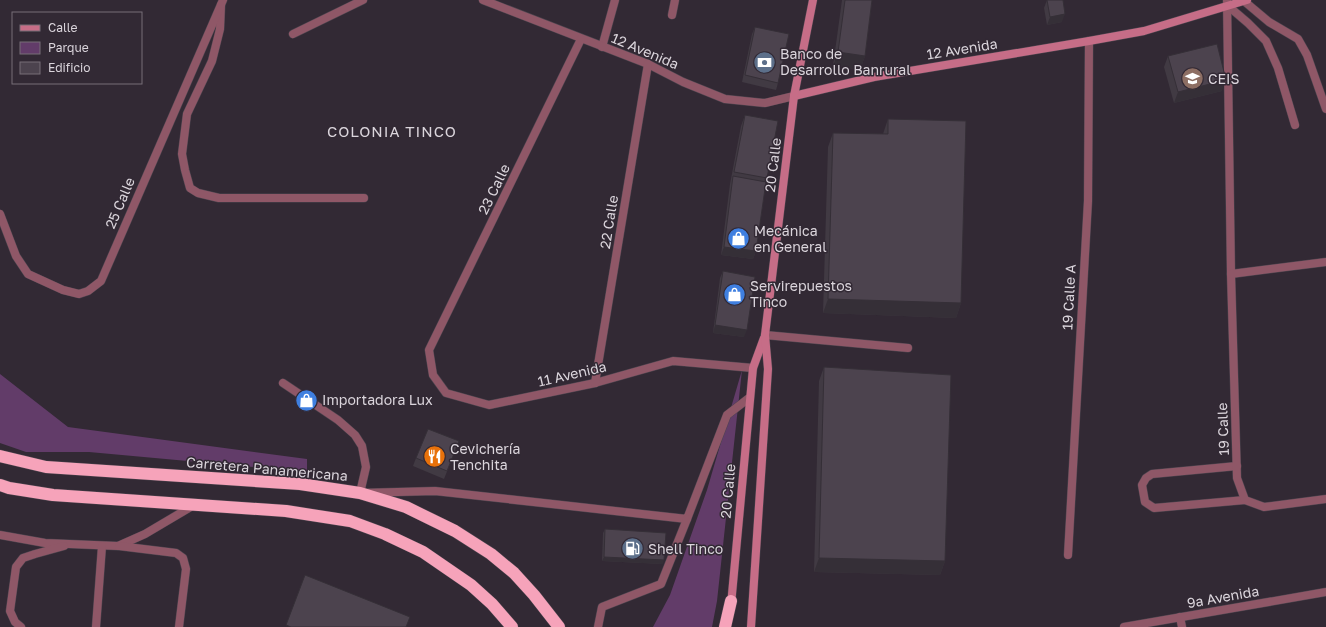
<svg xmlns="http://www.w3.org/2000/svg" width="1326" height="627" font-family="'Golos Text',sans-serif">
<rect width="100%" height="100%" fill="#322934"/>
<!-- green -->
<g fill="#623c69">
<path d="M742,370l-25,231 -5,26h-59l17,-32 37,-105z"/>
<path d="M0,374l68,53 239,32v13l-218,-20h-63l-26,-9z"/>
</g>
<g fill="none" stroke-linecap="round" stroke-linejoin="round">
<defs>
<g id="lane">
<path d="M1244,1l25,21 29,17 9,16 19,54"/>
<path d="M221,5l-1,24 -8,32 -25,53 -5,40 3,16 5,18 8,5 21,5h145"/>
<path d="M1227,5l21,18 18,18 12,27 17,57"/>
<path d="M672,15l3,-15"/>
<path d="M293,34l70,-34"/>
<path d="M602,47l13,-47"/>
<path d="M765,335l143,13"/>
<path d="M283,383l55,37 17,15 7,11 4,21 -6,26 75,-2 252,28 40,-104 22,-17"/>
<path d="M1237,466l-85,8 -6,4 -4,7 3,17 9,6 91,-8"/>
<path d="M0,535l45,8 73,3 27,-12 49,-29"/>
<path d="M119,546l57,7 7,5 3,11 -7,58"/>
<path d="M21,627l-6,-5 -5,-11 6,-44 7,-9 12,-4 29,-8"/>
<path d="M96,627l6,-81"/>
<path d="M598,627l4,-20 59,-23 26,-65"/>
</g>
<g id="street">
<path d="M483,0l165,64 35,18 42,17 40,4 29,-7"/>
<path d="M1227,0l4,274 6,204 8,22 19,7 62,-8"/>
<path d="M581,39l-152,311 4,25 13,18 43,12 106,-22 78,-22 80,7"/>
<path d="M0,214l16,42 12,18 35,16 16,4 9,-3 13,-10 122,-281"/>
<path d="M1231,274l95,-12"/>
<path d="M595,383l53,-319"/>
<path d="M1068,555l20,-354 1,-160"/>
<path d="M1180,617l2,10"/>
<path d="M1124,627l202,-35"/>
</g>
<g id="secondary">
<path d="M794,96l80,-19 215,-36 55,-10 103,-31"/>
<path d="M731,605l22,-237 11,-30"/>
<path d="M751,627l17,-258 -3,-34 29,-239 19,-96"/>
</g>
<g id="highway">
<path d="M0,456l46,11 254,17 60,9 46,14 49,24 36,23 23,19 20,22 25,32"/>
<path d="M0,485l9,3 44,7 233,16 64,10 35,13 38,18 48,33 21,19 20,23"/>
<path d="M725,627l6,-26"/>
</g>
</defs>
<!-- lane casing -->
<use href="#lane" stroke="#4d454f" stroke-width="9"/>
<!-- street casing -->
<use href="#street" stroke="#4d454f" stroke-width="9"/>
<!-- secondary casing -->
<use href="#secondary" stroke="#4d454f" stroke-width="9"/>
<!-- highway casing -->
<use href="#highway" stroke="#4d454f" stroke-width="13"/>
<!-- lane -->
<use href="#lane" stroke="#8f5767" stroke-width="8"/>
<!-- street -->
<use href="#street" stroke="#8f5767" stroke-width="8"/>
<!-- secondary -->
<use href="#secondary" stroke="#c66d87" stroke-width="8"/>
<!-- highway -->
<use href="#highway" stroke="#f6a3ba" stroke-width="12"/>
</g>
<!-- wall -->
<g fill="#413a43">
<path d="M842,0h30l-7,56 -5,14 -27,-4z"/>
<path d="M1047,0l15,22 -15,3 -3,-17z"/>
<path d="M755,27l23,56 -2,7 -34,-8 10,-48z"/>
<path d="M1168,56l54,35 -48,12 -10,-36z"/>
<path d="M745,115l22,63 -1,4 -10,69 -3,8 -32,-4 9,-71 11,-58z"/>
<path d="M888,119l73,184 -5,15 -133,-5 5,-166 5,-14 50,1z"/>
<path d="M723,271l21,66 -31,-4 7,-55z"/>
<path d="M824,367l121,194 -5,14 -126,-3 5,-191z"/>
<path d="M456,449l-12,30 -31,-13 3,-8z"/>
<path d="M605,529l58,35 -61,-3 1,-28z"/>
</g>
<!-- shaded-wall -->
<g fill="#352f37">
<path d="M1065,14l-3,8 -15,3 3,-8z"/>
<path d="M838,52l27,4 -5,14 -27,-4z"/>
<path d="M1226,80l-4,11 -48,12 4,-11z"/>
<path d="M724,247l32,4 -3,8 -32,-4z"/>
<path d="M828,299l133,4 -5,15 -133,-5z"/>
<path d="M715,325l32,5 -3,7 -31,-4z"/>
<path d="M604,557l60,3 -1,4 -61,-3z"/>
<path d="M819,558l126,3 -5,14 -126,-3z"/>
</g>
<!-- building -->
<g fill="#4c434e" stroke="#352f37">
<path d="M845,0h27l-7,56 -27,-4z"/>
<path d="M1047,0h16l2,14 -15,3z"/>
<path d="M755,27l34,7 -11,49 -33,-8z"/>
<path d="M1217,44l9,36 -48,12 -10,-36z"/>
<path d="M745,115l33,6 -11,57 -33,-6z"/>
<path d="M888,119l78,2 -5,182 -133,-4 5,-166 55,1z"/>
<path d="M733,176l33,6 -10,69 -32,-4z"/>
<path d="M723,271l32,6 -8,53 -32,-5z"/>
<path d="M824,367l127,8 -6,186 -126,-3z"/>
<path d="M428,429l31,12 -12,30 -31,-13z"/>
<path d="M605,529l61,4 -2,27 -60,-3z"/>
<path d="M305,575l105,42 -4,10h-115l-5,-2z"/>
</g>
<!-- icons -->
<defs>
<symbol id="bank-disc" viewBox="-11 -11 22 22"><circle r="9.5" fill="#5c6f8a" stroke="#322934"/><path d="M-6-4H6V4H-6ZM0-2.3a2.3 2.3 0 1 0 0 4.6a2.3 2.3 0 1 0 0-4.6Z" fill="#fff"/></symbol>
<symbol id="school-disc" viewBox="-11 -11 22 22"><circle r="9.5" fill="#8d6e63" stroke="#322934"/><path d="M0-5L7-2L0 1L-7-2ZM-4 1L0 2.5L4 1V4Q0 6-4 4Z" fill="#fff"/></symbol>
<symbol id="shop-disc" viewBox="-11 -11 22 22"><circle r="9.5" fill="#3f7fe0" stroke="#322934"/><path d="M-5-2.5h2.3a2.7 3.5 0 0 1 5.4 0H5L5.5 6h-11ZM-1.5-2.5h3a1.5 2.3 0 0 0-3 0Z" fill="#fff"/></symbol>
<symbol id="restaurant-disc" viewBox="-11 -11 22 22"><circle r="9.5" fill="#e8710a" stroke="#322934"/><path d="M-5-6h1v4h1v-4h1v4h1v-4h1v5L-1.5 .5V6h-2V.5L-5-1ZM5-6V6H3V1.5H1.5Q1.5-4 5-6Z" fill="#fff"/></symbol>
<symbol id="fuel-disc" viewBox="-11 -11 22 22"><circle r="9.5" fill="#5c6f8a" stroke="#322934"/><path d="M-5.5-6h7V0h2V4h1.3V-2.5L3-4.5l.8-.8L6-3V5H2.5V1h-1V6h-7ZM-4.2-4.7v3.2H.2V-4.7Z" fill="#fff"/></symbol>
</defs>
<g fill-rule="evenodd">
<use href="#bank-disc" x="752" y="50" width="25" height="25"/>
<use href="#school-disc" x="1180" y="66" width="25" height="25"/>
<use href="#shop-disc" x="726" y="226" width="25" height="25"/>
<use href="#shop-disc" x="722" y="282" width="25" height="25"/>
<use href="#shop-disc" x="294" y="388" width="25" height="25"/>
<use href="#restaurant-disc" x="422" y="444" width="25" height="25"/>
<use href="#fuel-disc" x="620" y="536" width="25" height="25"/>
</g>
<g text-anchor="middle" stroke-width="3" stroke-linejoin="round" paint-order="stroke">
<!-- street labels -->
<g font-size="14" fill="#dbd5dc" stroke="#322934">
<text transform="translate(962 49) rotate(-9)" y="5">12 Avenida</text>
<text transform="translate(645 51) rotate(23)" y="5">12 Avenida</text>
<text transform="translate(773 165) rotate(-83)" y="5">20 Calle</text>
<text transform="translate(494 189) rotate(-64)" y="5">23 Calle</text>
<text transform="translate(120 203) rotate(-67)" y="5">25 Calle</text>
<text transform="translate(609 222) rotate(-81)" y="5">22 Calle</text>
<text transform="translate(1069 297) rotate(-87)" y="5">19 Calle A</text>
<text transform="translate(572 374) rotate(-13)" y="5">11 Avenida</text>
<text transform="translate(1223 429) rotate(-92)" y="5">19 Calle</text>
<text transform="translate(267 469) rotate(5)" y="5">Carretera Panamericana</text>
<text transform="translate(728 491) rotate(-85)" y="5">20 Calle</text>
<text transform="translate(1223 597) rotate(-10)" y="5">9a Avenida</text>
</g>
<!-- poi labels -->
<g font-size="14" fill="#dbd5dc" stroke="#322934" text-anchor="start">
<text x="780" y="59">Banco de<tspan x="780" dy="16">Desarrollo Banrural</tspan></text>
<text x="1208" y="84">CEIS</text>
<text x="754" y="236">Mecánica<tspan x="754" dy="16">en General</tspan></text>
<text x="750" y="291">Servirepuestos<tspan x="750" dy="16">Tinco</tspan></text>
<text x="322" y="405">Importadora Lux</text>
<text x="450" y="454">Cevichería<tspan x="450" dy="16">Tenchita</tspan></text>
<text x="648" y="554">Shell Tinco</text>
</g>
<!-- neighbourhood labels -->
<g font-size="15" letter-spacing="1" fill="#dbd5dc" stroke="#322934">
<text x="392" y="137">COLONIA TINCO</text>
</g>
</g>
<!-- legend -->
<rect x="12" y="12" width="130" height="72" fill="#322934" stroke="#766e77"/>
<rect x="20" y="25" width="20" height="6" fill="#c66d87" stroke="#766e77"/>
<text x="48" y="32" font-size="12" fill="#dbd5dc">Calle</text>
<rect x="20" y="42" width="20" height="12" fill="#623c69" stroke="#766e77"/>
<text x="48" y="52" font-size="12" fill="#dbd5dc">Parque</text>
<rect x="20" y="62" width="20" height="12" fill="#4c434e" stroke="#766e77"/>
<text x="48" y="72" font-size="12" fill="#dbd5dc">Edificio</text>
</svg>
